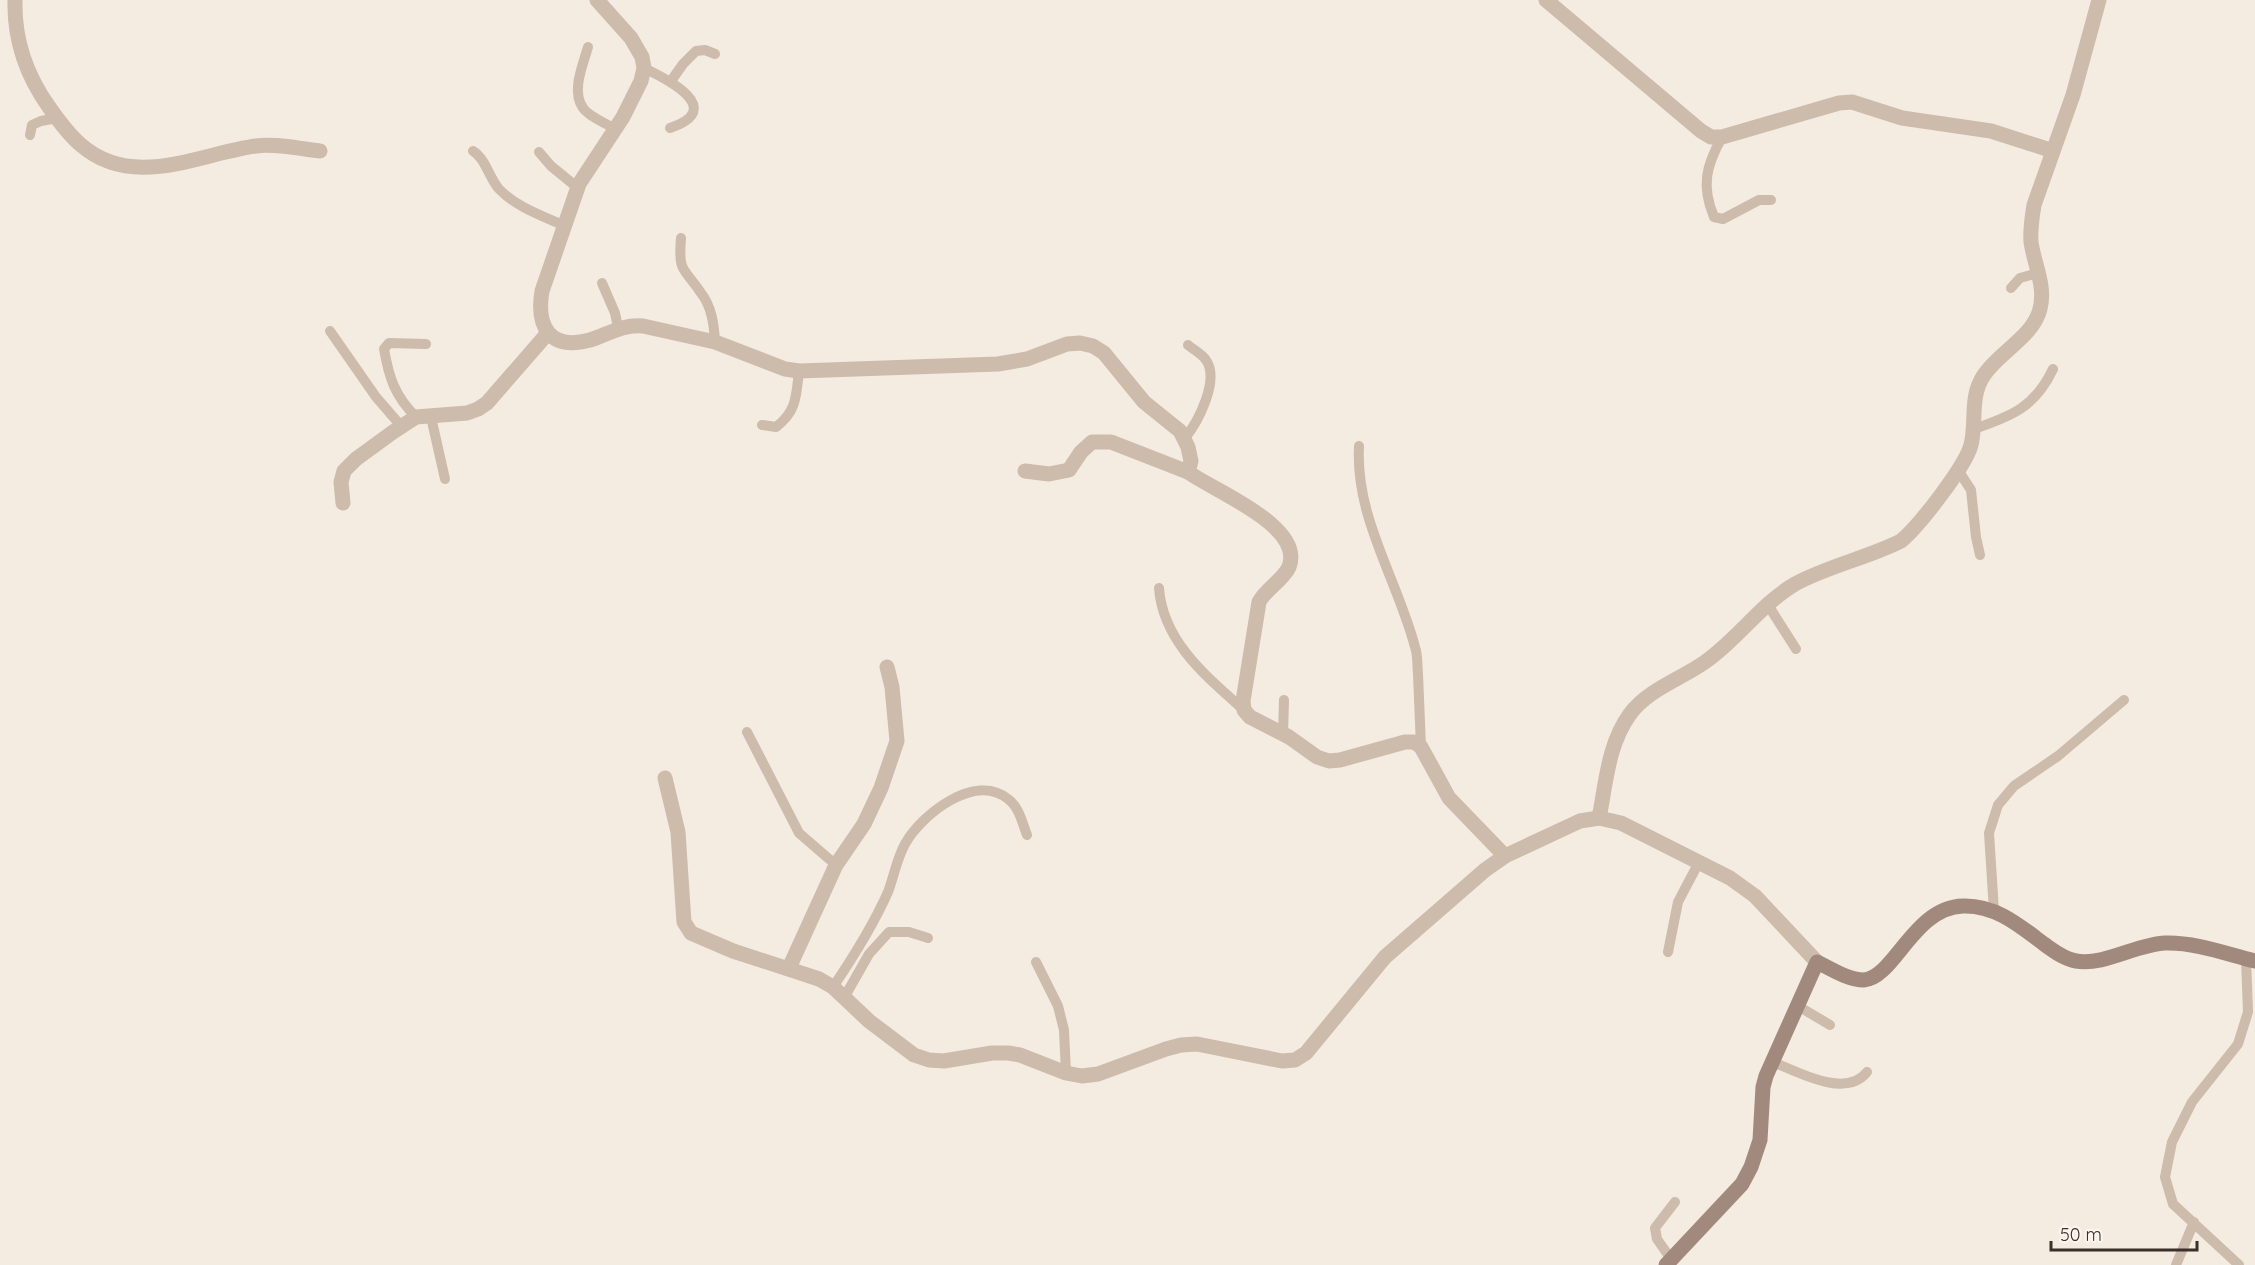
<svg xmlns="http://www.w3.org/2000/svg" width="2255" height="1265" font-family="Quicksand,sans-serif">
<rect width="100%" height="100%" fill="#f4ebe1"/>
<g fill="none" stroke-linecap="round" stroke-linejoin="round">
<!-- lane -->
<g stroke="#cdbbac" stroke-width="10">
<path d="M588,47c-5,18 -17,44 -5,61 6,9 23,15 32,21"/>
<path d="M644,68c23,11 83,41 26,60"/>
<path d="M671,81l12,-17 13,-13 9,-1 10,4"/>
<path d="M30,135l2,-10 9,-4 16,-3"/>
<path d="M1722,137c-16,29 -21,49 -8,80l9,2 36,-19h12"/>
<path d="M473,151c13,8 16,27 26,38 17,18 44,27 66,37"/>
<path d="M539,152l12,14 27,22"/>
<path d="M681,238c-3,36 3,29 20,55 11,14 13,32 14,49"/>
<path d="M602,283l13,30 3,14"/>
<path d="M2011,288l9,-10 18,-5"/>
<path d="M330,331l46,66 26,30"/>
<path d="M416,417c-21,-21 -27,-39 -32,-68l5,-6 37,1"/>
<path d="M431,417l14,62"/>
<path d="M762,425l14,2c21,-16 20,-31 23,-56"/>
<path d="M1974,429c38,-13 61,-22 79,-60"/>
<path d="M1185,438c13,-16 35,-58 21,-78 -4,-6 -12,-10 -18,-15"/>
<path d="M1359,446c-4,71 38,133 56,201 3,8 2,18 3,27 1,24 2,49 3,73"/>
<path d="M1958,470l13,20 5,47 4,18"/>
<path d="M1159,588c4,54 48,89 85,122"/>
<path d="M1768,605l28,44"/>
<path d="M747,732l52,101 37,32"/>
<path d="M1283,734l1,-34"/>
<path d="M1994,911l-5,-78 9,-28 16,-19 44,-30 66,-56"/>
<path d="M1668,952l10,-50 21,-40"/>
<path d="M1036,962l22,44 6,24 2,43"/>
<path d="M833,987c21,-31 40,-61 55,-95 6,-16 9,-34 17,-48 16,-29 70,-72 103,-45 11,8 14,23 19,36"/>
<path d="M844,998l25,-44 20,-22h20l19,6"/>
<path d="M1798,1006l32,19"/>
<path d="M1773,1062c25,10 73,37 94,10"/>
<path d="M1671,1259l-14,-20 -2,-11 20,-26"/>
<path d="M2176,1265l18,-43"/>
<path d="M2239,1265l-66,-61 -8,-27 7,-35 20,-40 46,-58 10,-32 -2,-53"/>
</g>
<!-- street -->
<g stroke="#cdbbac" stroke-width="15">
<path d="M15,0c-1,39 11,75 34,107 9,13 19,27 32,38 52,45 117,9 175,1 20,-3 43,3 64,5"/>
<path d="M597,0l34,38 11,19 2,11 -3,13 -18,36 -44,67 -37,107c-6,36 8,60 48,49 19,-6 32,-16 53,-14l72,16 70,27 14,2 199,-7 29,-5 40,-15 13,-1 13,3 11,7 40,49 36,29 8,16 3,14 -3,11c26,19 117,54 101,95 -6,13 -23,22 -30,35l-16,99 1,9 6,7 39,20 28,20 12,4 11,-1 65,-18h9l7,5 28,51 56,58"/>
<path d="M1546,0l155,131 10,6h11l117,-34 13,-1 50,16 89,13 62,20"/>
<path d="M1025,471l24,3 20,-4 12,-18 11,-10h19l77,30"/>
<path d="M343,503l-2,-21 3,-11 12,-12 37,-27 23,-15 51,-4 11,-4 9,-6 60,-69"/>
<path d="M665,778l13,54 6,90 7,11 42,18 86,28 14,8 36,34 45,34 15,5 15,1 48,-8h16l12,2 46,18 16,3 16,-2 68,-25 15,-4 16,-1 85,17 13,-1 11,-7 79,-96 100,-87 20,-14 75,-35 19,-3 22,5 109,55 25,18 62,66"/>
<path d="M1599,818c7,-35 9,-74 31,-104 17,-24 51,-35 75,-52 32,-22 56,-58 90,-78 33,-18 72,-26 106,-43 18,-15 64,-74 70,-96 6,-24 -2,-48 13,-70 15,-23 49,-38 56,-66 6,-23 -6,-45 -9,-67 -1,-13 1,-25 3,-37l39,-110 26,-95"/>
<path d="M789,968l47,-103 28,-41 17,-36 16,-47 -5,-54 -5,-20"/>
</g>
<!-- secondary -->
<path stroke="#a18a7d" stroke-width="15" d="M1666,1265l76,-81 9,-17 9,-27 3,-53 3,-11 51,-114c14,7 31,18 47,18 30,-2 50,-73 99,-74 33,-1 57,20 81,38 10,7 20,15 32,17 28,5 61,-17 89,-18 30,-1 62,11 90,18"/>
</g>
<!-- scale -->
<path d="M2051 1241v9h146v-9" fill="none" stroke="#3b302b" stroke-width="3"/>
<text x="2060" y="1241" font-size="18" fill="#3b302b" stroke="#fbf5ee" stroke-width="4.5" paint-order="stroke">50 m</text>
</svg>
